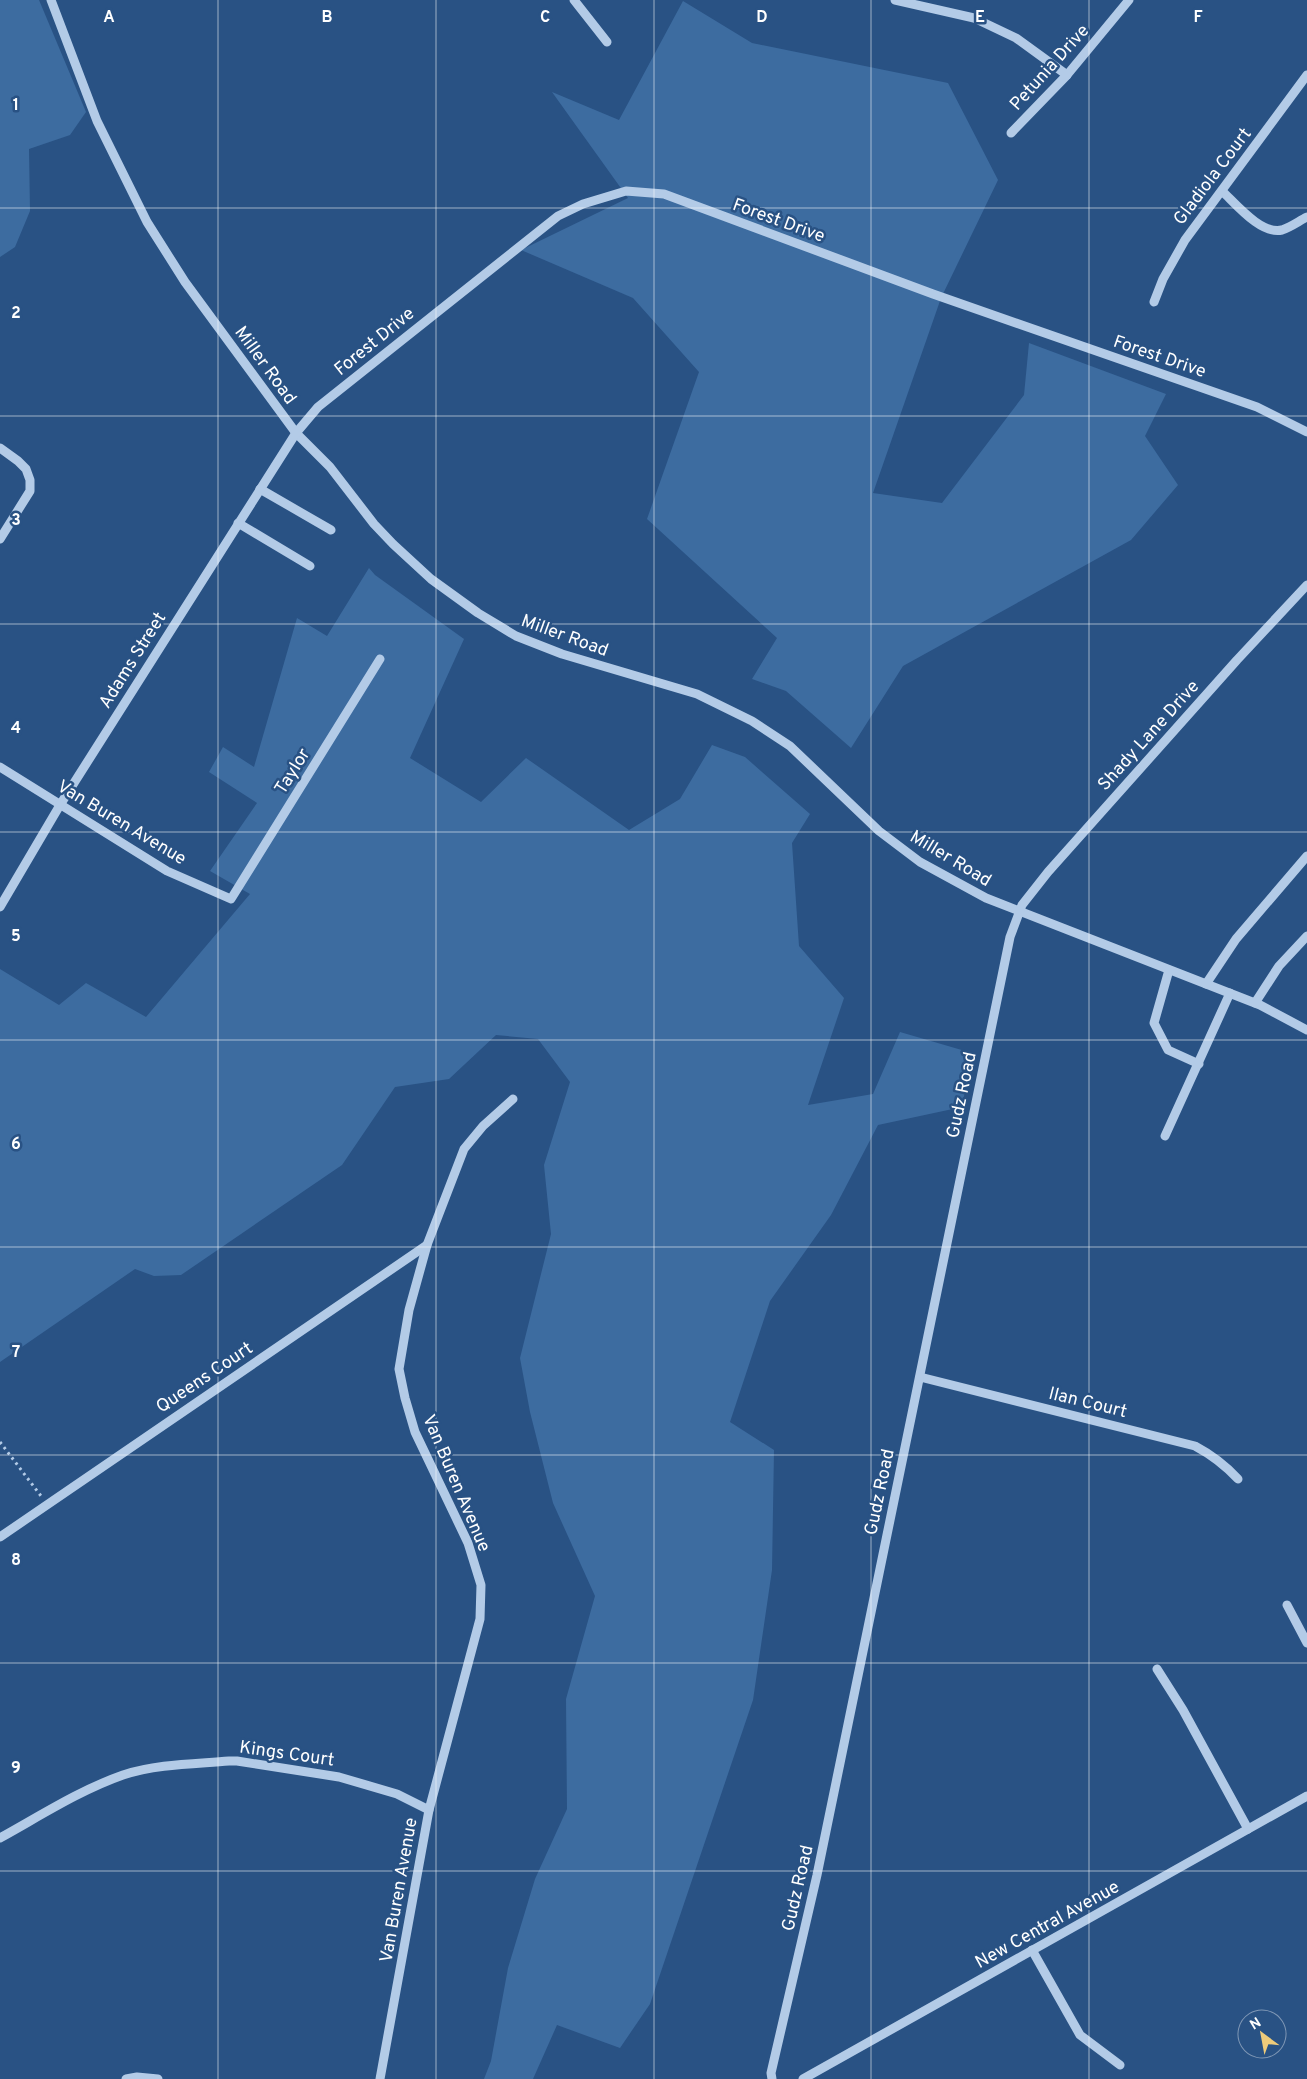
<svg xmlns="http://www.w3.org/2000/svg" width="1307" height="2079" font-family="Overpass,sans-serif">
<rect width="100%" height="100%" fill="#295284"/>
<!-- green -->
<g fill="#3d6ca0">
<path d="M0,0h39l47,112 -16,23 -41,14 1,62 -15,36 -15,10z"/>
<path d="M683,1l69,42 196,40 50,97 -57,118 -68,195 69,10 82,-108 5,-52 137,51 -21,42 33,49 -47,55 -228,126 -52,82 -65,-57 -34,-12 25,-41 -130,-119 52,-147 -66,-74 -112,-48 107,-52 -76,-106 67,28z"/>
<path d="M369,568l6,7 89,64 -54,119 71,44 45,-44 103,72 51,-31 32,-54 33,12 65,57 -18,29 7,103 45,52 -36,107 65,-11 27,-62 72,21 -10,54 -84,18 -47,90 -61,86 -40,121 44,28 -2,120 -19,130 -103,304 -30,44 -63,-23 -24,54h-49l7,-18 17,-93 27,-89 32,-70 -1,-110 29,-103 -42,-93 -23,-91 -10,-54 31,-124 -7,-69 26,-83 -32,-43 -42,-4 -47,44 -54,8 -53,78 -161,110 -27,1 -19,-7 -135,93v-393l59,36 27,-22 60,34 104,-123 -40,-23 47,-68 -48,-31 14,-25 31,20 43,-149 30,18z"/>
</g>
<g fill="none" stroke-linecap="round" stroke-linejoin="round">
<!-- path -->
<path stroke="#b3cbe7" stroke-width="3" stroke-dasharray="2.5 4" stroke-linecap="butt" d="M0,1442l41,54"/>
<!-- minor -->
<g stroke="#b3cbe7" stroke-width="9">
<path d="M51,0l46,121 50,101 38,60 111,151 34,34 44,57 19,20 38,35 47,34 38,23 46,18 135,40 55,27 38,25 89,85 41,31 66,36 274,107 47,25"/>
<path d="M574,0l33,42"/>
<path d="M895,0l79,18 42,20 51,37"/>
<path d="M1011,133l56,-58 62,-75"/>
<path d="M1222,191c14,13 39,44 60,39 9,-3 17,-9 25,-13"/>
<path d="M1154,302l9,-23 22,-39 122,-165"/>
<path d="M0,448l18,13 8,8 4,11v11l-30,48"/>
<path d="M260,489l71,41"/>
<path d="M238,523l72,43"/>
<path d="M0,767l167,104 64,28 149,-240"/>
<path d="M0,907l60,-102 236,-372 22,-26 240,-191 25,-12 43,-13 38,3 269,100 324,113 50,25"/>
<path d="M1169,970l-15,53 14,27 31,14"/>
<path d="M1206,984l30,-45 71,-83"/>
<path d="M1255,1003l24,-37 28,-30"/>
<path d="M1165,1136l65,-143"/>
<path d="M920,1377l275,69c17,9 30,19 43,33"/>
<path d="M0,1537l427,-292"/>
<path d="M1287,1605l20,38"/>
<path d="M1157,1669l26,41 65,119"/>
<path d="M0,1838c40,-22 80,-48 123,-63 34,-11 71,-11 106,-14h8l102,16 58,17 32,16"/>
<path d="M1032,1950l48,85 40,30"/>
<path d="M126,2079l11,-2 21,2"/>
<path d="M380,2079l49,-269 51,-191 1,-34 -13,-42 -53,-111 -10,-34 -6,-29 10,-59 18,-65 37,-96 19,-23 30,-27"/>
<path d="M772,2079l-1,-6 46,-198 193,-938 12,-32 26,-33 189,-212 70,-75"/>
<path d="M803,2079l504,-283"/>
</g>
</g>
<!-- grid -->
<path fill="none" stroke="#fff" stroke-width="1" stroke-opacity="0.55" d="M218,0v2079M436,0v2079M654,0v2079M871,0v2079M1089,0v2079M0,208h1307M0,416h1307M0,624h1307M0,832h1307M0,1040h1307M0,1247h1307M0,1455h1307M0,1663h1307M0,1871h1307"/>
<g text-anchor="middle" stroke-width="5" stroke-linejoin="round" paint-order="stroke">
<!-- street labels -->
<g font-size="18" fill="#fff" stroke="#295284">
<text transform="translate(1049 67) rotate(-48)" y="6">Petunia Drive</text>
<text transform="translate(1212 176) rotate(-53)" y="6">Gladiola Court</text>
<text transform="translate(779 220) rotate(20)" y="6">Forest Drive</text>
<text transform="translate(374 341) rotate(-39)" y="6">Forest Drive</text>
<text transform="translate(1160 356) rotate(19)" y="6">Forest Drive</text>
<text transform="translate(266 365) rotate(54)" y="6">Miller Road</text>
<text transform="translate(565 635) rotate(20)" y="6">Miller Road</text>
<text transform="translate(132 660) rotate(-58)" y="6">Adams Street</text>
<text transform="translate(1148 735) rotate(-48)" y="6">Shady Lane Drive</text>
<text transform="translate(292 771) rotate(-58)" y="6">Taylor</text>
<text transform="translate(122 822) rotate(31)" y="6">Van Buren Avenue</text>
<text transform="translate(951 858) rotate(31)" y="6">Miller Road</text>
<text transform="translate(961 1095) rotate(-78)" y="6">Gudz Road</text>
<text transform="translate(204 1377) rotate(-34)" y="6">Queens Court</text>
<text transform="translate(1088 1402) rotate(14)" y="6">Ilan Court</text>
<text transform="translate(457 1483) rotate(67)" y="6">Van Buren Avenue</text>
<text transform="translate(879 1492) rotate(-78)" y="6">Gudz Road</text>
<text transform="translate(287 1753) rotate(8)" y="6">Kings Court</text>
<text transform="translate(797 1888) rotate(-77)" y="6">Gudz Road</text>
<text transform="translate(398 1890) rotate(-80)" y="6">Van Buren Avenue</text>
<text transform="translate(1047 1924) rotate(-29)" y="6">New Central Avenue</text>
</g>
</g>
<g font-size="16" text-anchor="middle" font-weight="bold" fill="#fff" stroke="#295284" stroke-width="5" stroke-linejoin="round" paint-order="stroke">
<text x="109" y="22">A</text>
<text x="327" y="22">B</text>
<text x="545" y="22">C</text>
<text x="762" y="22">D</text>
<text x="980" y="22">E</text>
<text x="1198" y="22">F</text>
<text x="16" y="110">1</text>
<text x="16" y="318">2</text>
<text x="16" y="525">3</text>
<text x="16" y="733">4</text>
<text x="16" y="941">5</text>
<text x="16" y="1149">6</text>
<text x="16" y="1357">7</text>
<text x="16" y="1565">8</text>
<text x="16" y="1773">9</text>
</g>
<!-- north arrow -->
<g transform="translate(1262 2034) rotate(328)"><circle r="24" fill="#295284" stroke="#7f97b5"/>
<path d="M0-4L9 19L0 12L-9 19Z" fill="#eecb7a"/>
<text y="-8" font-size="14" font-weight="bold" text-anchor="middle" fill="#ffffff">N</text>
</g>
</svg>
